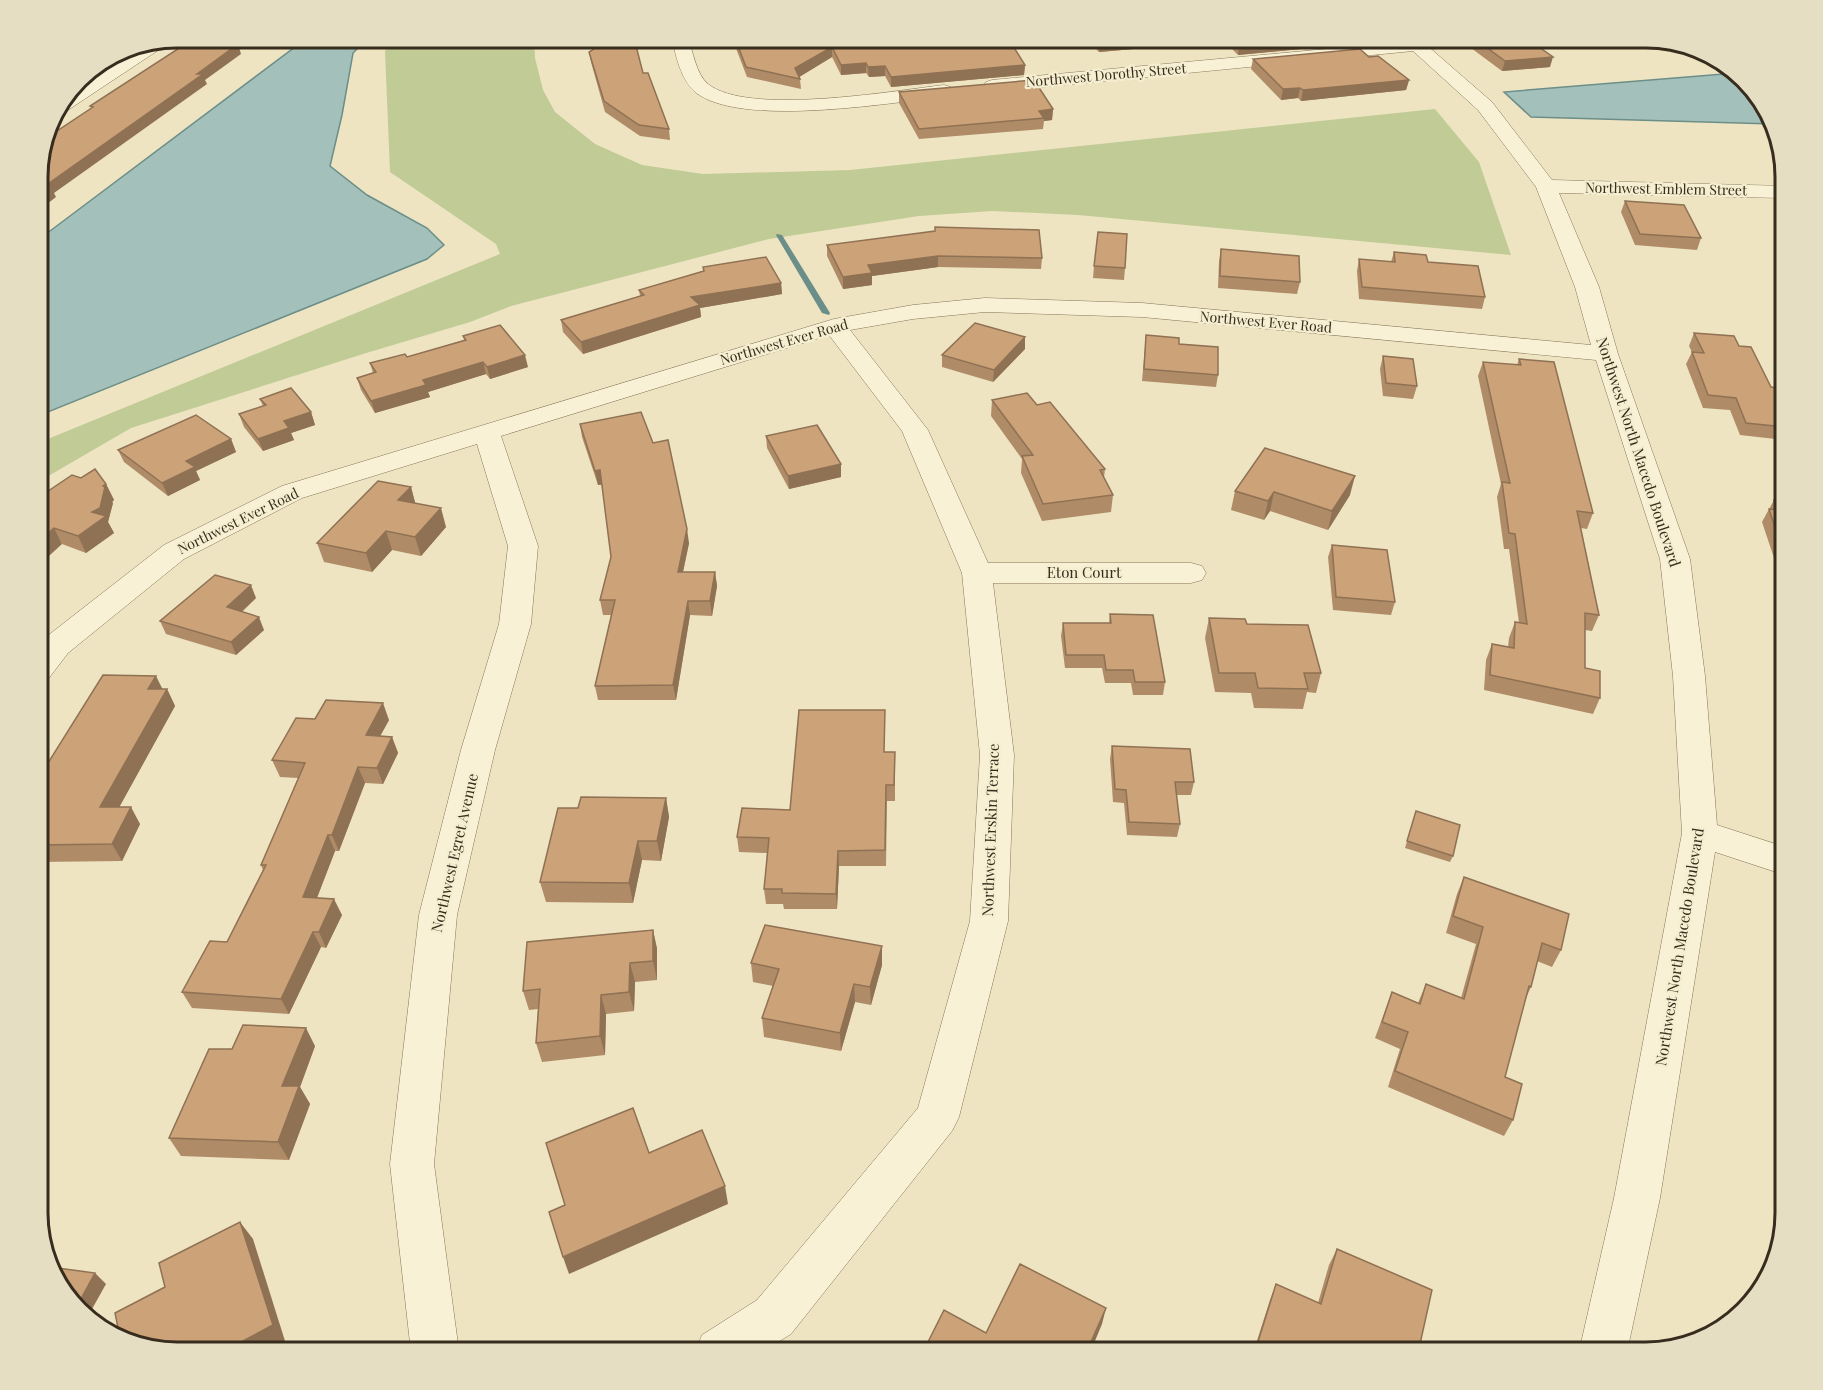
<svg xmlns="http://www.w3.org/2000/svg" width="1823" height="1390" font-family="'Playfair Display',serif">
<rect width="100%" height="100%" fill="#eee4c2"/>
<!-- green -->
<path fill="#c0cb96" d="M395,38h139l1,20 8,32 12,22 40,32 47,21 61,9 147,-4 585,-61 44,53 32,93 -433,-40 -86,-4 -73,5 -150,23 -258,67 -41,16 -107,32 -232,74 -93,54v-39l462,-189 -4,-10 -106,-72 -5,-121z"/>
<!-- water -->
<g fill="#a4c0ba" stroke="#6b8e88" stroke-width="1.5">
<path d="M307,38h61l-15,15 -11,62 -12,51 37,29 60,33 17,17 -17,14 -389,157v-176z"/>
<path d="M1736,73l35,42 2,9 -242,-7 -27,-25z"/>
</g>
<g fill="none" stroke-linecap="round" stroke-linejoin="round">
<!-- stream -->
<path fill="#6b8e88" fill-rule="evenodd" d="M777,234l5,1 48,78 -1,2 -7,-2 -46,-78z"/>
<defs>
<g id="minor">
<path d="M672,38h16c5,13 8,36 20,46 40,32 184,7 236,1l7,2 2,4 -2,4 -7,2c-57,6 -204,31 -249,-5 -14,-12 -20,-38 -23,-54z"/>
<path d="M1400,38h18l3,2 84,-2 -2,4 -6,1 -66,6 61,53 60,78 233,6v12l-226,-5 40,94 19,67 72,205 15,117 12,149 68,22v28l-70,-23 -55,346 -33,154h-48l35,-154 68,-365 -9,-157 -13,-117 -64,-199 -454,-43 -157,-5 -72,7 -63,11 78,100 60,133h203l11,3 4,7 -4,7 -11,3h-198l21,172 -6,166 -49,196 -7,14 -161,203 -29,18h-67l7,-17 55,-35 161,-192 52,-187 10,-166 -18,-182 -60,-142 -73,-96 -328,101 37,110 -7,78 -36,126 -38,165 -23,249 25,188h-48l-21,-188 29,-249 42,-165 38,-126 9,-78 -31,-102 -175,54 -118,61 -116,94 -19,25 -11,3v-33l8,-11 118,-92 118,-59 552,-167 79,-14 72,-7 157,5 449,42 -16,-58 -39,-100 -58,-77 -65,-59 -421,41 -6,-2 -3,-4 3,-4 6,-2 410,-38z"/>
<path d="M168,39l-2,6 -101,67 -11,1 16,-21 73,-48z"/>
</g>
</defs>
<!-- minor casing -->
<use href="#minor" stroke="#877559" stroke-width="1"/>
<!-- minor -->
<use href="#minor" fill="#f8f1d5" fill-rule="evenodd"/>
</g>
<!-- wall -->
<g fill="#af8b67">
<path d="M732,38h276l17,27 -1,10 -133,12 -6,-11 -16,1 -3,-4 -25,2 -9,-18 -33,20 1,2 1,10 -54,-12z"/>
<path d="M1085,38h61l-1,10 -46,4z"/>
<path d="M1221,38h124l-2,7 -105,10z"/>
<path d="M1474,38l76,29 -48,4 -31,-23z"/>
<path d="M589,52l54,21 26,56 1,11 -30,-4 -35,-24 -14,-50z"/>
<path d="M1369,57l40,23 -3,10 -105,11 -3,-3 -17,2 -30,-31 2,-10z"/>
<path d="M899,92l154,17 -1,11 -8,1 -1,8 -124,10 -20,-36z"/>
<path d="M1625,201l76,37 -4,12 -62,-5 -14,-33z"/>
<path d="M827,245l215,13 -1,11 -103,-2 -66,9v9l-29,4 -16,-33z"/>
<path d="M1221,249l79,33 -3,12 -79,-6 1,-27z"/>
<path d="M1394,252l34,10 57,35 -3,12 -123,-10 -2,-28 2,-12 32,3z"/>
<path d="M1094,266l31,2 -1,12 -31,-2z"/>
<path d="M703,267l78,16 1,11 -82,14 1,9 -118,37 -20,-22 -2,-12 79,-24 -1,-6 64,-19z"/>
<path d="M1694,333l45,13 46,58v36l-45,-5 -10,-25 -27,-2 -17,-44 6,-12 -3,-6z"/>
<path d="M1146,335l33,9 39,31 -2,12 -74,-6z"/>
<path d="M463,336l65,31 -38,12 -4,-5 -58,18 2,5 -55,16 -14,-23 -4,-12 16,-5 -3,-10 37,-6 57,-17z"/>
<path d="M1025,337v12l-32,33 -51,-15v-12z"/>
<path d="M1383,356l34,30 -4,13 -30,-3 -3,-27z"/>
<path d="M1519,359l74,154 -6,16 -6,-1 18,87 -7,16 -7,-1v38l15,30 -7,16 -109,-24 2,-30 6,-16 16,3 1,-9 6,-16 4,1 -10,-74h-5l-7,-52 4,-13 -23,-108 5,-14 34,3z"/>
<path d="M260,399l51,13 4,13 -24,8 3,7 -31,11 -19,-24 -5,-13 24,-8z"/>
<path d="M992,400l45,5 68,64 -1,9 9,17 -2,17 -69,9 -21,-48 1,-14 -31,-43z"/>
<path d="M580,424l109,119 -6,29h32l2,14 -5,30 -22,-1 -14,85h-78l-3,-14 16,-71h-8l-3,-15 11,-43 -9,-72h-4l-16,-48z"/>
<path d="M766,436l75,41 -52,12 -22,-41z"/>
<path d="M231,439l5,13 -40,19 4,9 -32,16 -44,-34 -6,-12z"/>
<path d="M81,478l25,6 8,16 -2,2 1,1 -5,19 6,11 -28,20 -24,-9 -24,-38v-8z"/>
<path d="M411,487l4,16 31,24 -25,29 -29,-6 -20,22 -48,-10 -7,-19z"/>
<path d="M1235,491l115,4 -22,35 -58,-19 -6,9 -33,-10z"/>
<path d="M1774,500l11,1v90l-23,-69z"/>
<path d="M1332,545l63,57 -4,13 -58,-5 -5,-53z"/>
<path d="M256,598l-14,14 22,18 -28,25 -70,-21 -6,-13z"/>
<path d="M1110,614l55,68 -2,13h-30l-2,-12h-26l-3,-15h-37l-4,-32 2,-13h46z"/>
<path d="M1209,618l38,6 74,49 -5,20 -9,-1 -4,17 -49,-1 -3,-15 -36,-1 -10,-54z"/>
<path d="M162,689h5l8,17 -56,101 21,17 -18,37 -84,1v-83z"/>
<path d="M315,719l74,1 -9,16 12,1 6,16 -15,31 -18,-1 -26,68h-4l-18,47 25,17 -16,33 -5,-1 -32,67 -97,-6 -10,-16 45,-50 36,-72 -2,-5 37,-87 -18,-1 -8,-17z"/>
<path d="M885,725l-1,27h11v49h-8l-1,65h-47l-2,43h-53l-1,-5h-17l-2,-15 3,-36 -28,-1 -2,-15 53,-27z"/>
<path d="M1112,746l82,36 -3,13h-15l4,29 -3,13 -50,-2 -3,-32 -11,-1 -3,-43z"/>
<path d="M666,798l3,19 -8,44 -19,-1 -9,43 -87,-1 -6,-20 38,-74z"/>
<path d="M1416,811l37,45 -3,6 -45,-14z"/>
<path d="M1464,877l97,73 -9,17 -15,-6 -6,26 -5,11 -21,79 8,43 -9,16 -116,-49 12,-38 -25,-11 17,-46 26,11 8,-19 35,14 15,-54 -30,-11 11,-39z"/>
<path d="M653,930l4,19v31l-22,2 -1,29 -28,3 -1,41 -63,7 -6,-19 2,-34 -9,1 -6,-19z"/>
<path d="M882,946v19l-11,40 -16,-3 -14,49 -77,-14 -2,-19 11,-32 -20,-4 -2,-19z"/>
<path d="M315,1046l-15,41 10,17 -21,56 -108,-4 -12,-18 63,-89z"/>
<path d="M1337,1249l81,104h-165l17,-53 6,-16 42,19 11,-38z"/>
</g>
<!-- shaded-wall -->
<g fill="#8f7154">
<path d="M1146,38l-1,10 -46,4 1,-10z"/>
<path d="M1322,38h23l-2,7 -105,10 1,-10z"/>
<path d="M238,44l3,10 -36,26 2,4 -153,109 2,4 -18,14v-15l7,-10z"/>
<path d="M832,47v10l-36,22 -1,-11z"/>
<path d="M1553,57l-3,10 -48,4 3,-10z"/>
<path d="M866,63v10l-25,2v-10z"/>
<path d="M1025,65l-1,10 -133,12v-10z"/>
<path d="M885,66v10l-16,1 -1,-10z"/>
<path d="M1409,80l-3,10 -105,11 2,-11z"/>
<path d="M1300,88l-2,10 -17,2 2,-11z"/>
<path d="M1053,109l-1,11 -8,1v-3l-5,-7z"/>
<path d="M938,256v11l-66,9v9l-29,4v-12l25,-12z"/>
<path d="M781,283l1,11 -82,14 1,9 -118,37 -2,-12 110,-45z"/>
<path d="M1025,337v12l-32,33 1,-12z"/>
<path d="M525,355l3,12 -38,12 -3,-12z"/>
<path d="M483,362l3,12 -58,18 2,5 -55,16 -4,-12 52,-21z"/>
<path d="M311,412l4,13 -24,8 3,7 -31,11 -5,-12 26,-18z"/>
<path d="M231,439l5,13 -40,19 4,9 -32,16 -6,-13 24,-22z"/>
<path d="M841,464v13l-52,12 -1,-13z"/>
<path d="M600,470l2,14 -4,1 -3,-14z"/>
<path d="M1355,476l-5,19 -22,35 4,-19z"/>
<path d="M106,484l8,16 -2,2 1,1 -5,19 6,11 -28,20 -8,-17 14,-24 11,-26z"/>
<path d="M411,487l5,19 -18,-6z"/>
<path d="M1274,492l-4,19 -6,9 4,-19z"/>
<path d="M441,508l5,19 -25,29 -6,-19z"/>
<path d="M54,528l8,16 -24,22v-25z"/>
<path d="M687,529l2,14 -9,43 -2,-14z"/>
<path d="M386,531l6,19 -20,22 -6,-19z"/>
<path d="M715,572l2,14 -5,30 -2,-15z"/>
<path d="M251,585l5,13 -24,22 -5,-13z"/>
<path d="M688,601l2,14 -14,85 -3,-15z"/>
<path d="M259,617l5,13 -28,25 -5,-13z"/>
<path d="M156,676l8,16 -16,-3z"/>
<path d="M167,689l8,17 -65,118 -10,-17z"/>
<path d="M383,703l6,17 -17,31 -6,-16z"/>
<path d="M392,737l6,16 -15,31 -6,-16z"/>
<path d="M358,767l7,16 -26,68 -7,-16z"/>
<path d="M666,798l3,19 -8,44 -4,-20z"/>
<path d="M131,807l9,17 -18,37 -10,-17z"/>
<path d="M328,835l7,16 -24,62 -8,-16z"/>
<path d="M638,841l4,19 -9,43 -4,-20z"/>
<path d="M838,851l1,15 -2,43 -1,-15z"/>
<path d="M334,899l8,16 -16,33 -7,-16z"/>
<path d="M653,930l4,19v31l-4,-19z"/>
<path d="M313,932l8,15 -32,67 -8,-15z"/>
<path d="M882,946v19l-11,40 -1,-18z"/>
<path d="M630,963l5,19 -1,29 -5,-19z"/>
<path d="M854,984l1,18 -14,49 -1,-18z"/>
<path d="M601,995l5,19 -1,41 -5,-19z"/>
<path d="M306,1028l9,18 -15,41 10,17 -21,56 -11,-18 4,-56z"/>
<path d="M725,1186l3,18 -159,70 -6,-17z"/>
<path d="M240,1222l13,17 32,102 -21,11h-42z"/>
<path d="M95,1273l11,11 -19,34 -10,-12z"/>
<path d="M1106,1308l-4,16 -12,29h-4z"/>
</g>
<!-- building -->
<g fill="#cca278" stroke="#8f7154" stroke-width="1.5">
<path d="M611,38h23l9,35h5l21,56 -30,-4 -35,-24 -15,-49z"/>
<path d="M735,38h273l17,27 -134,12 -6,-11 -17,1 -2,-4 -25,2 -9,-18 -37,21 5,11 -54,-12z"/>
<path d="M1095,38h51l-46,4z"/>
<path d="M1232,38h90l-83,7z"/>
<path d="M1474,38h52l27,19 -48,4z"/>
<path d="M190,41l48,3 -41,30h6l-158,112h6l-13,10v-28l7,-29 48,-32 -3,-1z"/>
<path d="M1360,49l9,8 9,-1 31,24 -106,10 -3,-2 -17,1 -30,-30z"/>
<path d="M1034,80l19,29 -14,2 5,7 -125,11 -20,-37z"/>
<path d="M1625,201l59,4 17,33 -61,-4z"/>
<path d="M935,227l104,3 3,28 -104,-2 -70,9 4,8 -29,4 -16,-32 108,-14z"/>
<path d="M1098,232l29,2 -2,34 -31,-2z"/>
<path d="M1221,249l78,7 1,26 -80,-6z"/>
<path d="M1394,252l32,3 2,7 50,4 7,31 -123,-10 -3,-28 36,3z"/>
<path d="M766,257l15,26 -90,14 9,8 -119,37 -20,-22 83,-25 -5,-5 65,-19 -1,-4z"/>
<path d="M975,323l50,14 -31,33 -52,-15z"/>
<path d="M500,325l25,30 -38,12 -4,-5 -60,18 3,5 -55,16 -14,-23 19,-6 -6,-9 35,-9 2,3 59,-17 -3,-4z"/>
<path d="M1694,333l40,3 5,10 12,1 20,40 7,1 7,16v23l-39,-4 -10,-25 -28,-3 -16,-43 12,1z"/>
<path d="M1146,335l33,3v6l39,3v28l-74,-6z"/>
<path d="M1383,356l30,3 4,27 -31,-3z"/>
<path d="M1519,359l35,3 39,151 -16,-2 22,104 -14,-2v55l15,3v27l-110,-23 2,-31 22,4 1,-26 12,2 -12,-90 -6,-1 -7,-51 8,1 -27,-121 38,3z"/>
<path d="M291,388l20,24 -27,9 5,7 -31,11 -19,-25 27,-9 -6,-6z"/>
<path d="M1027,393l10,12 13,-3 55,67 -5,1 13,25 -70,9 -21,-48 11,-1 -41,-55z"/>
<path d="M641,412l12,31 15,-3 19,89 -9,43h37l-5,29h-22l-15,84 -78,1 20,-86h-15l11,-43 -11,-87 -5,1 -15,-47z"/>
<path d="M196,415l35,24 -45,22 9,6 -33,16 -44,-33z"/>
<path d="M817,425l24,39 -53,12 -22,-40z"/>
<path d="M1265,448l90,28 -23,35 -58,-19 -6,9 -33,-10z"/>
<path d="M95,469l11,15 -3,2 2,1 -5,21 -8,4 14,4 -28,20 -24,-8 -16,13v-34l6,-4 -6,-2v-3l34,-23 9,3z"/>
<path d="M378,481l33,6 -13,13 43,8 -26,29 -29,-6 -20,22 -49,-10z"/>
<path d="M1774,500l11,1v57l-16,-49 9,1z"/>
<path d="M1332,545l55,5 8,52 -59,-5z"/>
<path d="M215,575l36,10 -24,22 32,10 -28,25 -71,-21z"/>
<path d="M1110,614l43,1 12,67h-30l-2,-12h-27l-2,-15h-38l-3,-32h48z"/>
<path d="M1209,618l36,1 2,5 61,1 13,48h-17l4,16 -50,-1 -3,-15h-36z"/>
<path d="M103,675l53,1 -8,13h19l-67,118h31l-19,37 -74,1v-66z"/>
<path d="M326,700l57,3 -17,32 26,2 -15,31 -19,-1 -26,68h-4l-25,62 31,2 -15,33h-6l-32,67 -99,-7 28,-51 17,1 39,-77h-5l44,-102 -33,-3 24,-42 19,1z"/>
<path d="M799,710h86l-1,42h11l-1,33h-8l-1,65 -47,1 -2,43 -54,-1v-4h-18l5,-51 -32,-1 5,-29 48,2z"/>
<path d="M1112,746l78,3 4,33h-19l5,42 -51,-2 -3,-32 -11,-1z"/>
<path d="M581,797l85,1 -9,43h-19l-9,42 -89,-1 18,-74h20z"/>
<path d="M1416,811l44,14 -7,31 -46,-15z"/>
<path d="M1464,877l105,37 -8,36 -19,-7 -11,44 -2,-1 -24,91 17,7 -9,36 -118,-49 13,-39 -26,-10 10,-30 28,12 6,-20 38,15 19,-72 -30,-11z"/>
<path d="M765,925l117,21 -12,41 -16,-3 -14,49 -78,-15 17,-49 -28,-6z"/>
<path d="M653,930v31l-23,2 -1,29 -28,3 -1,41 -64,7 4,-54 -17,2 4,-49z"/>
<path d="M243,1025l63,3 -24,58h17l-21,56 -109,-4 40,-89h23z"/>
<path d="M633,1108l16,45 53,-23 23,56 -162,71 -14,-45 16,-7 -19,-62z"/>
<path d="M240,1222l33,103 -51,27h-45l-58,-19 -4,-20 50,-26 -6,-24z"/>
<path d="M1337,1249l95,41 -14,63h-146l-15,-8 19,-61 45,20z"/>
<path d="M1020,1264l86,44 -20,45 -163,-1 21,-42 42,23z"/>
<path d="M50,1267l45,6 -18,33 -25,-31z"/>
</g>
<g text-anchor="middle" stroke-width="4.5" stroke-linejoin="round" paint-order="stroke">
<!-- far-street labels -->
<g font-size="14" fill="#372c1d" stroke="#f5eed1">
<text transform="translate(1106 75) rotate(-5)" y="5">Northwest Dorothy Street</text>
<text transform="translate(1666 189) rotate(1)" y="5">Northwest Emblem Street</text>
<text transform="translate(1266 322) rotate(5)" y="5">Northwest Ever Road</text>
<text transform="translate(784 342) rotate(-16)" y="5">Northwest Ever Road</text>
<text transform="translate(238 521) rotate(-26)" y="5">Northwest Ever Road</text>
</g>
<!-- street labels -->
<g font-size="15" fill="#372c1d" stroke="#f5eed1">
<text transform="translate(1638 452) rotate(72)" y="5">Northwest North Macedo Boulevard</text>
<text x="1084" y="578">Eton Court</text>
<text transform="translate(991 830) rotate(-88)" y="5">Northwest Erskin Terrace</text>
<text transform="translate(455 853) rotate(-77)" y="5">Northwest Egret Avenue</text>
<text transform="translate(1680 947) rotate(-81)" y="5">Northwest North Macedo Boulevard</text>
</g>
</g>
<!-- crop -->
<path d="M0 0H1823V1390H0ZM177 48H1646A129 129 0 0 1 1775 177V1213A129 129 0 0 1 1646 1342H177A129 129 0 0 1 48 1213V177A129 129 0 0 1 177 48Z" fill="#e6dec3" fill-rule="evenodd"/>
<path fill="none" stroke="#372c1d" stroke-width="3" d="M177 48H1646A129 129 0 0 1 1775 177V1213A129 129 0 0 1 1646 1342H177A129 129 0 0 1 48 1213V177A129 129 0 0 1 177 48Z"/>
</svg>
